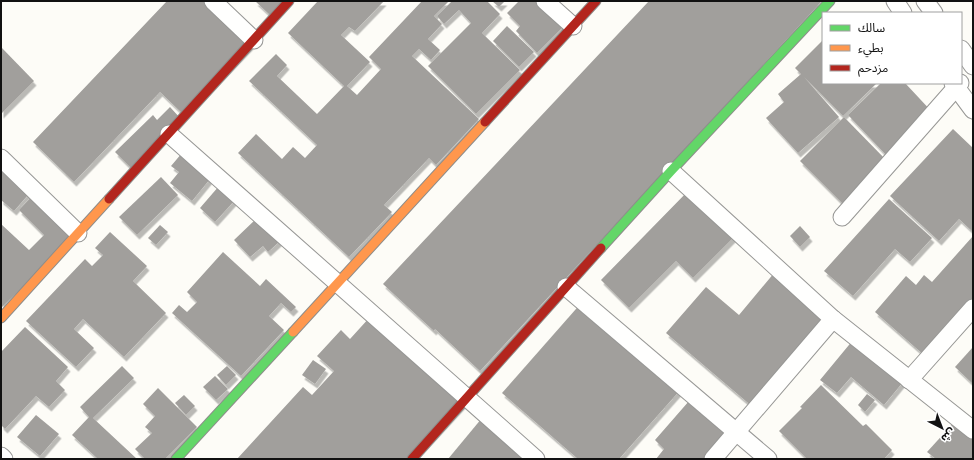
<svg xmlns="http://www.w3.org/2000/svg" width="974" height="460" font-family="Georgia,'Noto Sans Arabic',serif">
<defs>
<filter id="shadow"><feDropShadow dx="2.5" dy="4.5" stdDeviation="0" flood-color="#0004"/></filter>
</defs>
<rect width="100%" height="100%" fill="#fdfcf7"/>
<!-- building -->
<g fill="#a19f9c" filter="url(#shadow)">
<path d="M167,1h37l47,44 -67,70 -24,-23 -86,90 -41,-40z"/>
<path d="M255,1h29l-14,14z"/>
<path d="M318,1h66l-29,30 -6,-4 -8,8 29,27 -23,24 10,9 24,-26 -12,-12 53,-56h27l-15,15 8,8 -14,15 12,11 -9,10 -12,-11 -7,7 67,63 -43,46 -7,-7 -45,47 8,7 -43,45 -111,-104 18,-19 26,25 11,-12 12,11 12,-13 -68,-64 27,-27 11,11 -10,11 40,38 27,-28 -56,-53z"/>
<path d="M452,1h35l13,13 -18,19 38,37 -44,44 -48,-48 43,-43 -12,-13 -15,14 -7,-8z"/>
<path d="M492,1h13l-6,6z"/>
<path d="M517,1h26l23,23 -29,29 -21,-22 4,-5 -13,-13 11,-11z"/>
<path d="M649,1h173l-342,370 -45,-42 -1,2 -51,-47z"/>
<path d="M507,26l27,26 -15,15 -26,-26z"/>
<path d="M823,40v43h54l-34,33 -39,-39 35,40 -41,36 -32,-35 18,-16 -6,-8 23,-20 -6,-6z"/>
<path d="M1,47l33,34 -33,33z"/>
<path d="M881,83h24l29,31 -46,43 -40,-42z"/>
<path d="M170,107l11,12 -50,49 -16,-16 38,-37 4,5z"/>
<path d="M844,117l45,46 -44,43 -45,-45z"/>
<path d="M953,129l20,19v84l-14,-13 -20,22 -49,-45z"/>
<path d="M182,153l28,26 -18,22 -22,-18 9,-11 -8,-6z"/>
<path d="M1,159l33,29 -20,23 -13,-11z"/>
<path d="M161,177l17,18 -41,40 -18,-18z"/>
<path d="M219,186l16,14 -20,22 -15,-14z"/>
<path d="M690,189l47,45 -44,44 -17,-17 -47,47 -28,-28z"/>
<path d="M38,190l43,41 -80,77v-84l28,26 15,-15 -25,-25z"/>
<path d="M889,199l43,39 -22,24 -15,-13 -42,47 -29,-25z"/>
<path d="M257,218l23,23 -12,11 -5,-6 -13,11 -16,-17z"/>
<path d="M160,225l8,7 -12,13 -8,-7z"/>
<path d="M800,226l10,11 -10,10 -10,-11z"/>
<path d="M110,232l37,34 -14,15 33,32 -42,44 -41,-38 -9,10 20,19 -18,19 -50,-46 59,-62 7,7 11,-11 -8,-7z"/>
<path d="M973,236v63l-49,56 -49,-43 31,-36 10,9 8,-10 8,7z"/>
<path d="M223,252l37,34 6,-7 30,28 -5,5 -10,-9 -12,13 15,14 -43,46 -69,-63 7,-8 8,7 10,-10 -10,-10z"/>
<path d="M780,266l54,47 -80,95 -88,-75 40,-46 33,28z"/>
<path d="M583,301l99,87 -63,71h-41l-76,-66z"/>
<path d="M370,317l94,86 -52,56h-175l66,-72 9,8 22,-24 -17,-15 24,-26 9,9z"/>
<path d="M25,327l43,40 -12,14 9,9 -16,17 -13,-11 -31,33 -4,-4v-73z"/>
<path d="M858,334l50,42 -24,29 -33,-28 -14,16 -17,-13z"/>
<path d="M973,347v37l-18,-17z"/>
<path d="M313,360l13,9 -11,15 -13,-9z"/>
<path d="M122,366l12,12 -41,40 44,41h-39l-26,-24 17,-18 -9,-10z"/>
<path d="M227,366l9,9 -10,10 -9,-10z"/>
<path d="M215,376l13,13 -12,11 -13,-13z"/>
<path d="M821,385l42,41 3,-2 26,26 -8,9h-77l-28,-28 23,-23 -2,-1z"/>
<path d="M158,388l39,39 -32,32h-20l-10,-10 17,-16 -7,-6 10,-11 -12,-12z"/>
<path d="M696,393l37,32 -30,34h-47l8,-10 -9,-9z"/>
<path d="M867,394l8,6 -10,12 -7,-7z"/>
<path d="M184,395l11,11 -9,9 -11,-12z"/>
<path d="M36,415l23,19 -19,22 -23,-19z"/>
<path d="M482,418l50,41h-84z"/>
<path d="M958,418l15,13v26l-2,2h-35l-9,-7z"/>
</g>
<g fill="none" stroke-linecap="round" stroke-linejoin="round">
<defs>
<g id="street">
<path d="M213,1l41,39"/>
<path d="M545,1l28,25"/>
<path d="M895,1l8,12"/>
<path d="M925,1l9,12"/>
<path d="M961,49l12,17"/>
<path d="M953,83l20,27"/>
<path d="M169,134l367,325"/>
<path d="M1,158l77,75"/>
<path d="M671,171l162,148 140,111"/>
<path d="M842,217l118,-134"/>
<path d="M566,287l202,172"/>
<path d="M909,380l64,-72"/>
<path d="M1,456l3,3"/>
<path d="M713,459l120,-140"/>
</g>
<g id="fast">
<path d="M601,248l70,-77 159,-170"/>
<path d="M176,459l117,-127"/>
</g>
<g id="slow">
<path d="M1,318l108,-119"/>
<path d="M293,332l192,-210"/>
</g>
<g id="jam">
<path d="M485,122l111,-121"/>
<path d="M109,199l180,-198"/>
<path d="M412,459l189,-211"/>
</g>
</defs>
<!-- street casing -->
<use href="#street" stroke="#979795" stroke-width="19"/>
<!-- fast casing -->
<use href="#fast" stroke="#8e8d8b" stroke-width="11"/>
<!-- slow casing -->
<use href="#slow" stroke="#8e8d8b" stroke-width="11"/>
<!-- jam casing -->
<use href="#jam" stroke="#8e8d8b" stroke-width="11"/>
<!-- street -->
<use href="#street" stroke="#fffffe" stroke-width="17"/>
<!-- fast -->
<use href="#fast" stroke="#63d668" stroke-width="9"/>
<!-- slow -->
<use href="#slow" stroke="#ff974d" stroke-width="9"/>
<!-- jam -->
<use href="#jam" stroke="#b3261e" stroke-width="9"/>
</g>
<!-- border -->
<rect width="974" height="460" fill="none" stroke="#111111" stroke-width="4"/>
<!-- legend -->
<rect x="822" y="12" width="140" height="72" fill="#ffffff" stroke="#a0a0a0"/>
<rect x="830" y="25" width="20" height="6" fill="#63d668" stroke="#a0a0a0"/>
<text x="858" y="32" font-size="12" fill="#111111">سالك</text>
<rect x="830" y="45" width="20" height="6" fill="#ff974d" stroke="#a0a0a0"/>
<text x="858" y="52" font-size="12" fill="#111111">بطيء</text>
<rect x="830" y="65" width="20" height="6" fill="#b3261e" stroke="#a0a0a0"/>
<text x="858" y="72" font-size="12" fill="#111111">مزدحم</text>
<!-- north arrow -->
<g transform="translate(942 428) rotate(138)" stroke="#ffffff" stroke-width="3" paint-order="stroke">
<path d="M0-3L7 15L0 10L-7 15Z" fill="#111111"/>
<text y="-6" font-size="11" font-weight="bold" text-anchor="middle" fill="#111111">ش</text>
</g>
</svg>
